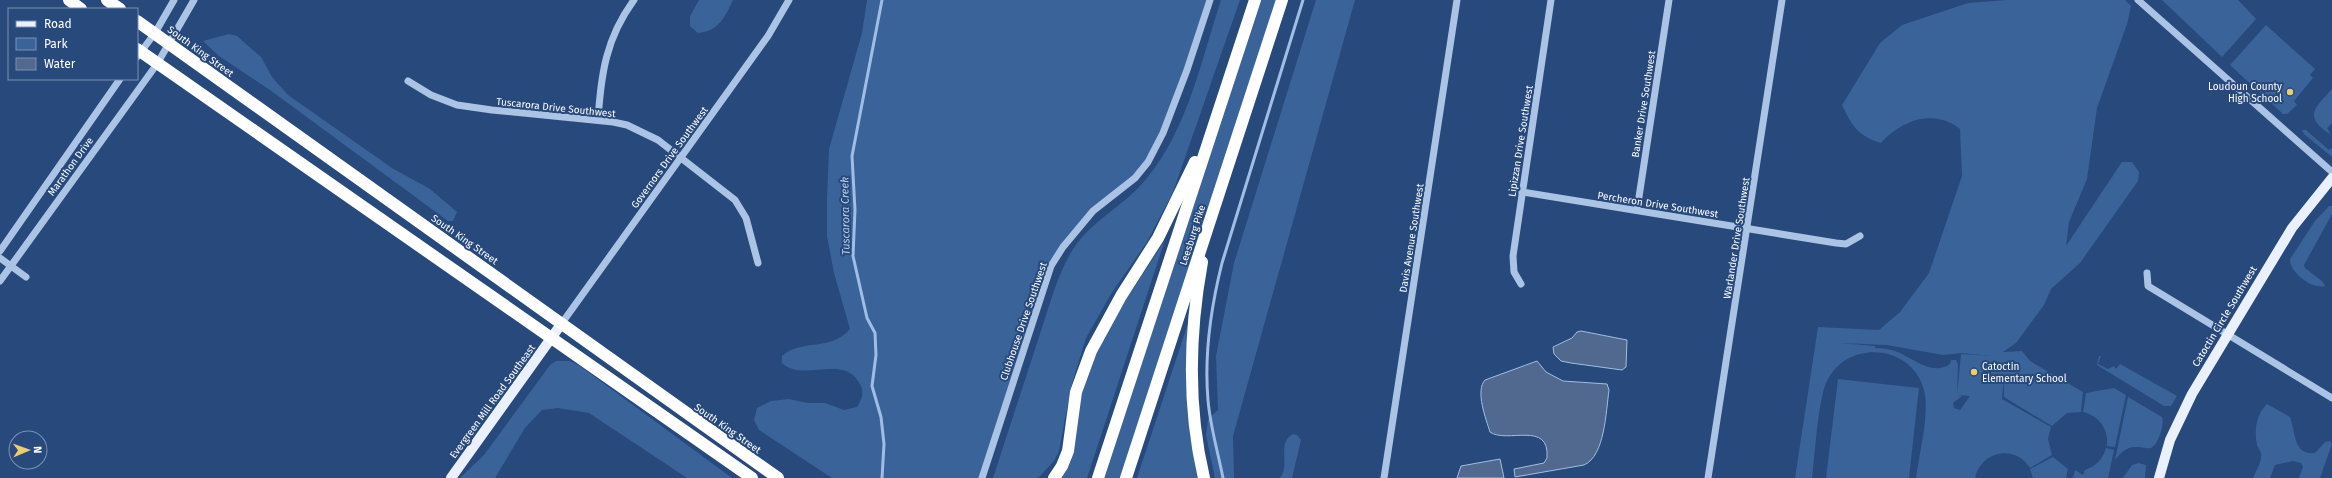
<svg xmlns="http://www.w3.org/2000/svg" width="2332" height="478" font-family="'Fira Sans',sans-serif">
<rect width="100%" height="100%" fill="#27497c"/>
<!-- green -->
<g fill="#3a6399" fill-rule="evenodd">
<path d="M699,0h34c-8,17 -14,31 -35,33l-8,-7v-10z"/>
<path d="M867,0h340l-44,133 -28,45 -46,37 -26,32 -16,32 -65,199h-150l-73,-48 -5,-10 3,-12 14,-7 18,-2 19,4h17l19,7 13,-3c6,-10 8,-16 1,-26 -14,-23 -49,-4 -68,-13 -3,-1 -6,-3 -8,-5v-7c21,-18 48,-4 68,-27l-16,-56 -7,-37v-38l2,-49 33,-116z"/>
<path d="M1221,0h19l-67,192 -26,50 -36,52 -25,44 -15,49 -12,64 -5,10 -16,17h-45c15,-46 30,-92 45,-138 10,-29 17,-59 32,-86 19,-33 54,-47 77,-76 41,-50 54,-117 74,-178z"/>
<path d="M1260,0h17l-156,478h-17z"/>
<path d="M1316,0h39l-122,436 1,42h-19l-9,-43 2,-16 10,-9 -2,-54 18,-93z"/>
<path d="M2006,0h119l6,6 -4,18 -30,84 -10,71 -18,43 -3,24 56,-84h10l7,10 -1,9 -58,82 -29,26 -7,16 -28,38 -13,9 19,-1 8,10 53,31 -2,20 -14,1 -15,13 -48,-29v-19l-2,21 49,28 -3,12 4,16 -22,13c-15,-24 -49,-17 -55,10h-59c3,-25 14,-64 8,-88 -12,-45 -74,-51 -96,-11 -10,17 -13,77 -16,99h-17l23,-151 61,3 21,-18 29,-39 33,-97 -2,-47c-27,-21 -59,-8 -79,14 -23,-7 -29,-17 -39,-38l38,-62 22,-18 66,-22zM1840,343l47,2 56,10 18,-2 31,3 -31,-2 -4,41 13,1 -10,14 -6,-2 -1,-5 9,-7 -5,-1 1,-30 -2,-5h-5l-1,4c-18,13 -38,-7 -55,-13 -6,-2 -13,-3 -20,-3v-2z"/>
<path d="M2162,0h76l18,19 -34,38z"/>
<path d="M2266,25l49,44 -5,6 3,3 -19,23 3,4 -10,9h-4l-53,-49z"/>
<path d="M229,34l8,2 24,21 11,20 16,18 104,73 38,21 27,23 -4,9h-5l-178,-131 -51,-34 -16,-15z"/>
<path d="M2332,89v34l-5,5 4,7c-28,-19 -17,-26 1,-46z"/>
<path d="M2302,130h4l23,20 3,-2v9l-28,-23z"/>
<path d="M2329,206h3v8l-28,51 1,3 18,14 2,4c-13,4 -36,-14 -35,-27l25,-38z"/>
<path d="M1165,240l-78,238h-27l21,-89 20,-51z"/>
<path d="M1192,311l9,167h-64z"/>
<path d="M2099,356h2l-3,8 10,5 6,-3 2,3 4,-5 57,32 -6,10h-7l-67,-41z"/>
<path d="M556,361h14l10,5 152,112h-45l-98,-65 -31,-5 -16,2 -17,18 -30,50h-35l24,-23 66,-90z"/>
<path d="M1838,379l81,9 -10,90h-83z"/>
<path d="M2114,388l12,7 -11,52 -8,-1c2,-17 -8,-30 -24,-34l3,-19z"/>
<path d="M2128,397l34,20c3,7 -4,28 -11,31 -4,1 -9,-1 -13,-1 -11,-1 -17,5 -23,13z"/>
<path d="M2267,404l23,13c6,16 3,38 25,36l10,-11 5,-1 2,3 -12,34h-21l4,-11 -2,-4 -8,-2 -18,4 -5,13h-17c3,-7 9,-16 8,-24 0,-3 -3,-6 -4,-9 -3,-15 -1,-30 10,-41z"/>
<path d="M1293,434l4,1 4,5 -9,38h-12c11,-13 -4,-35 13,-44z"/>
<path d="M2106,448l8,2 -6,28h-35l2,-8 8,5 2,-5c11,-4 18,-11 21,-22z"/>
<path d="M2053,457l15,12 -2,9h-33l-3,-9z"/>
<path d="M2139,463l7,2 -1,13h-22l9,-13z"/>
</g>
<!-- water -->
<g fill="#51698e" stroke="#a0bee5">
<path d="M1581,331l46,9 -1,27 -4,3 -51,-7 -10,-2 -7,-7 -1,-7 19,-9 5,-6z"/>
<path d="M1537,361l9,11 17,9 44,3 2,6c-3,21 -4,66 -25,75l-69,12 -1,-8 30,-6 3,-5c3,-38 -40,-14 -57,-26 -4,-13 -15,-41 -5,-52z"/>
<path d="M1500,459l4,19h-47l4,-12z"/>
</g>
<g fill="none" stroke-linecap="round" stroke-linejoin="round">
<!-- stream -->
<g stroke="#a0bee5" stroke-width="3">
<path d="M882,0l-30,156 3,54 -2,46 14,62 8,15 1,22 -4,31 9,31 3,27 -2,34"/>
<path d="M1223,478c-5,-26 -13,-52 -15,-78 -4,-46 3,-93 14,-137l81,-263"/>
</g>
<!-- minor -->
<g stroke="#abc3e4" stroke-width="7">
<path d="M2138,0l194,172"/>
<path d="M137,57l18,-24 19,-33"/>
<path d="M408,81l23,14 26,10 35,5 121,12 14,3 31,15 77,60 11,18 12,45"/>
<path d="M598,120c3,-46 8,-82 36,-120"/>
<path d="M1522,192l314,51 10,1 14,-8"/>
<path d="M1637,210l32,-210"/>
<path d="M0,251l120,-172"/>
<path d="M0,258l26,19"/>
<path d="M2147,273l1,13 184,112"/>
<path d="M0,281l157,-217 37,-64"/>
<path d="M1521,284l-7,-12 -1,-16 38,-256"/>
<path d="M562,323l206,-287 21,-36"/>
<path d="M982,478l69,-212 12,-19 30,-36 42,-33 13,-16 15,-29 24,-63 23,-70"/>
<path d="M1384,478l73,-478"/>
<path d="M1708,478l74,-478"/>
</g>
<!-- major -->
<g stroke="#ebf1fc" stroke-width="10">
<path d="M451,478l111,-155"/>
<path d="M2159,478l11,-38 22,-46 100,-166 40,-50"/>
</g>
<!-- highway -->
<g stroke="#fff" stroke-width="12">
<path d="M69,0l12,9"/>
<path d="M107,0l13,9"/>
<path d="M137,21l641,457"/>
<path d="M137,49l615,429"/>
<path d="M1202,262c-13,72 -15,144 2,216"/>
<path d="M1054,478l8,-12 6,-15 8,-59 15,-41 30,-55 37,-58 37,-76"/>
<path d="M1098,478l157,-478"/>
<path d="M1126,478l156,-478"/>
</g>
</g>
<!-- markers -->
<g fill="#edcc71" stroke="#27497c" stroke-width="1.5">
<circle cx="2290" cy="92" r="4"/>
<circle cx="1974" cy="372" r="4"/>
</g>
<g text-anchor="middle" stroke-width="4" stroke-linejoin="round" paint-order="stroke">
<!-- street labels -->
<g font-size="10" fill="#fff" stroke="#27497c">
<text transform="translate(201 51) rotate(36)" y="4">South King Street</text>
<text transform="translate(1643 104) rotate(-81)" y="4">Banker Drive Southwest</text>
<text transform="translate(556 107) rotate(6)" y="4">Tuscarora Drive Southwest</text>
<text transform="translate(1520 141) rotate(-81)" y="4">Lipizzan Drive Southwest</text>
<text transform="translate(669 157) rotate(-54)" y="4">Governors Drive Southwest</text>
<text transform="translate(70 166) rotate(-54)" y="4">Marathon Drive</text>
<text transform="translate(1658 204) rotate(9)" y="4">Percheron Drive Southwest</text>
<text transform="translate(1192 235) rotate(-72)" y="4">Leesburg Pike</text>
<text transform="translate(1411 238) rotate(-81)" y="4">Davis Avenue Southwest</text>
<text transform="translate(1736 238) rotate(-81)" y="4">Warlander Drive Southwest</text>
<text transform="translate(465 239) rotate(35)" y="4">South King Street</text>
<text transform="translate(2224 316) rotate(-59)" y="4">Catoctin Circle Southwest</text>
<text transform="translate(1023 321) rotate(-71)" y="4">Clubhouse Drive Southwest</text>
<text transform="translate(492 401) rotate(-54)" y="4">Evergreen Mill Road Southeast</text>
<text transform="translate(728 428) rotate(35)" y="4">South King Street</text>
</g>
<!-- poi labels -->
<g font-size="10" fill="#fff" stroke="#27497c" text-anchor="end">
<text x="2282" y="90">Loudoun County<tspan x="2282" dy="12">High School</tspan></text>
<text x="1982" y="370" text-anchor="start">Catoctin<tspan x="1982" dy="12">Elementary School</tspan></text>
</g>
<!-- water labels -->
<g font-size="11" font-style="italic" fill="#b7ceec" stroke="#27497c">
<text transform="translate(845 216) rotate(-91)" y="4">Tuscarora Creek</text>
</g>
</g>
<!-- legend -->
<rect x="8" y="8" width="130" height="72" fill="#27497c" stroke="#7d92b0"/>
<rect x="16" y="21" width="20" height="6" fill="#ebf1fc" stroke="#7d92b0"/>
<text x="44" y="28" font-size="12" fill="#ffffff">Road</text>
<rect x="16" y="38" width="20" height="12" fill="#3a6399" stroke="#7d92b0"/>
<text x="44" y="48" font-size="12" fill="#ffffff">Park</text>
<rect x="16" y="58" width="20" height="12" fill="#51698e" stroke="#7d92b0"/>
<text x="44" y="68" font-size="12" fill="#ffffff">Water</text>
<!-- north arrow -->
<g transform="translate(28 450) rotate(88)"><circle r="19" fill="#27497c" stroke="#7d92b0"/>
<path d="M0-3L7 15L0 10L-7 15Z" fill="#edcc71"/>
<text y="-6" font-size="11" font-weight="bold" text-anchor="middle" fill="#ffffff">N</text>
</g>
</svg>
